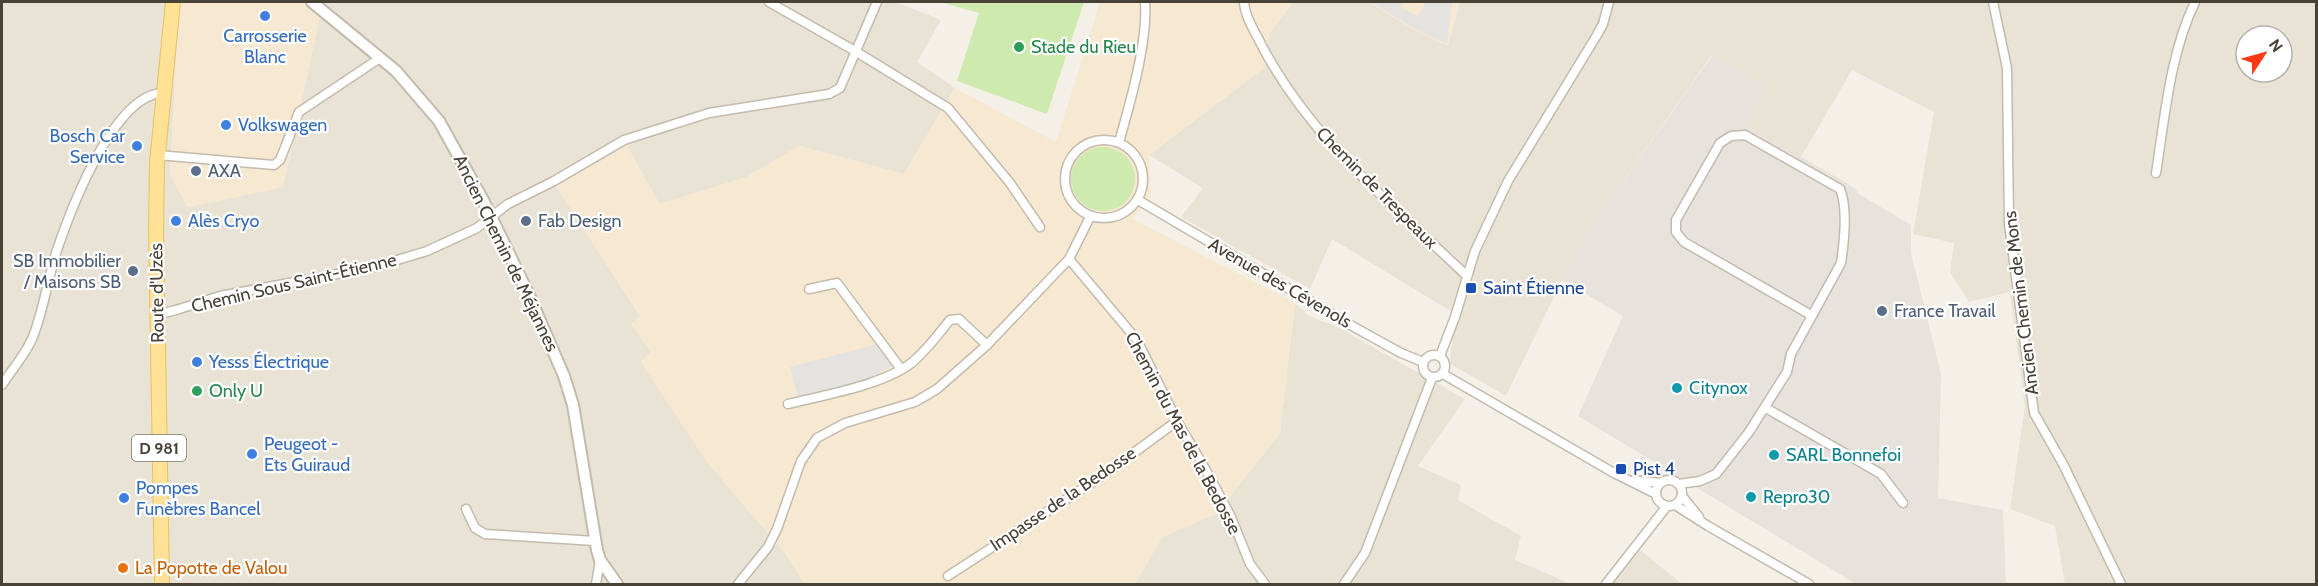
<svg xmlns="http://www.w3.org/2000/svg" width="2318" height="586" font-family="Cabin,sans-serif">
<rect width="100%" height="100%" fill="#f4f0e7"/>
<!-- residential -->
<g fill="#e8e3d5" fill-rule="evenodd">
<path d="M2,2h177l-9,173 18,32 95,-20 40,-185h573l45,18 -24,42 38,26 -51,86 -105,-28 -52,31 -87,27 -104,-18 84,130 -8,8 19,28 -10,10 66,100 78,91 20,31h-803z"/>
<path d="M1293,2h76l42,26 37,17 12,-43h856v582h-251l-10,-58 -45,-17 15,-103 -15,-114 -41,10 -19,-30 4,-29 -41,-9 21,-122 -82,-42 -51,87 -54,-31 20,-40 -56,-30 -119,169 -30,55 -56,116 -57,-33 8,-48 -125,-76 -22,50 -129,-72 22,-29 -54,-33 116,-88 4,-33zM2246,36h36v36h-36z"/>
<path d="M1295,303l14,13 28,11 128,72 -47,67 43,19 -3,15 63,36 -6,24 56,24h-436l27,-47 54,-23 64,-81z"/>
<path d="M1640,550l42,34h-71z"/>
</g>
<!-- commercial -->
<g fill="#f7e8d2">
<path d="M179,2h144l-40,185 -95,20 -18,-32z"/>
<path d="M1100,2h193l-24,32 -4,33 -116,88 2,40 -18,24 162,84 -15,130 -64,81 -54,23 -27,47h-330l-20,-31 -78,-91 -66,-100 10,-10 -20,-28 9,-8 -84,-130 71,-40 33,58 87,-27 52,-31 105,28 51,-86 101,54z"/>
<path d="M1369,2h91l-12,44 -37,-18z"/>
</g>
<!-- industrial -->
<path fill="#e7e2dc" d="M1712,56l56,30 -21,40 108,62 4,6 52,31v28l30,121 -3,124 65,12 3,74h-150l-278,-168 45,-100 -61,-36 30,-55z"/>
<!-- green -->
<g fill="#cfeaae">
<path d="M940,2h144l-37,112 -90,-33 22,-68z"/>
<circle cx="1103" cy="179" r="32"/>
</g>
<!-- parking -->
<g fill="#e5e3df">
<path d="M1371,2h32l-3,5 18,9 8,-14h26l-5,42 -32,-15z"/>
<path d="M878,344l14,22 -26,14 -68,18 -8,-31z"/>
</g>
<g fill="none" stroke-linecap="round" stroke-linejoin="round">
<defs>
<g id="minor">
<path d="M769,2l86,49 93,57 62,75 30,44"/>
<path d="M1244,2c1,15 10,28 17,42 48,93 130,160 205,231"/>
<path d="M1993,2l14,66 2,156 25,189 29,51 58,120"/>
<circle cx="1104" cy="179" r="39"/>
<path d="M1119,142c11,-38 29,-101 26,-140"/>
<path d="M158,155l116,10 6,-5 19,-48 81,-54"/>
<path d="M2156,173c9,-57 14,-119 39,-171"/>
<path d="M1138,200l216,127 47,26 22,9"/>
<path d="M1069,259l68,81 40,81 30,51 24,45 19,47 15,20"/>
<path d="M809,289l28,-6 64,86"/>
<path d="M157,311l7,2 12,-3 44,-14 154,-29 53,-16 50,-23 31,-24 46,-23 70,-41 85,-27 120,-19 11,-6 37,-86"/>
<circle cx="1434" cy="366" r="11"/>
<path d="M1440,356l15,-39 20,-66 33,-70 89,-146 6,-11 6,-22"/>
<path d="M1443,374l171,99 42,21"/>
<path d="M2,385c10,-16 26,-33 32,-51 10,-27 14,-56 23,-84 14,-41 57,-156 106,-157"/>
<path d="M788,404c36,-9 102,-20 128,-45 13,-12 23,-26 34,-39l9,-1 28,26"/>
<path d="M1766,408l115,66 22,29"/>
<circle cx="1669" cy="493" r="13"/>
<path d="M1634,480l26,3"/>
<path d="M1679,484l21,-3 16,-7 33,-42 38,-60 4,-18 50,-91c3,-20 7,-55 -1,-74l-95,-54 -14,1 -11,7 -44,77v12l8,10 127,73"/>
<path d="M1682,496l17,21"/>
<path d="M1675,505l33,21 101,58"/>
<path d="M466,509l9,19 10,6 110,7"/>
<path d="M948,576l157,-102 72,-53"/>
<path d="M596,584l4,-24"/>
<path d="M738,584l30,-37 9,-18 24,-68 16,-23 28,-15 70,-21 22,-13 50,-44 82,-86 21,-42"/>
<path d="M1344,584l21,-31 67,-175"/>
<path d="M1606,584l61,-78"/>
</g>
<path id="tertiary" d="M312,2l84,69 43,50 45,81 44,91 36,83 9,29 24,145 3,10 17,24"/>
<path id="primary" d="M162,584l-6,-354 1,-67 16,-161"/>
</defs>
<!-- minor casing -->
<use href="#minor" stroke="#c3bbac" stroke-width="11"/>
<!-- tertiary casing -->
<use href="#tertiary" stroke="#c3bbac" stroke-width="14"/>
<!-- primary casing -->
<use href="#primary" stroke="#e9c161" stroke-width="16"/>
<!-- minor -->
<use href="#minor" stroke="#fff" stroke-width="8"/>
<!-- tertiary -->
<use href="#tertiary" stroke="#fff" stroke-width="10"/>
<!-- primary -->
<use href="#primary" stroke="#ffe295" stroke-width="14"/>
</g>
<!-- markers -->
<g fill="#3f7fe0" stroke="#fff" stroke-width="2">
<circle cx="265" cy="16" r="6"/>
<circle cx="226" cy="125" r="6"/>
<circle cx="137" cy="146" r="6"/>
<circle cx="176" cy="221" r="6"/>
<circle cx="197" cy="362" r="6"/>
<circle cx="252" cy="454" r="6"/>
<circle cx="124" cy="498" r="6"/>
</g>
<g fill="#2e9e5b" stroke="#fff" stroke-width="2">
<circle cx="1019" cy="47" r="6"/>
<circle cx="197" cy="391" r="6"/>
</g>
<g fill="#5c6f8a" stroke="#fff" stroke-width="2">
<circle cx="196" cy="171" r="6"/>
<circle cx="526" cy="221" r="6"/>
<circle cx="133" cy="271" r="6"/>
<circle cx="1882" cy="311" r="6"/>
</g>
<g fill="#1a4fb4" stroke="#fff" stroke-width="2">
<rect x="1465" y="282" width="12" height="12" rx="3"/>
<rect x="1615" y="463" width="12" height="12" rx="3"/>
</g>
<g fill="#0f9aa8" stroke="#fff" stroke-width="2">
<circle cx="1677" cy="388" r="6"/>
<circle cx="1774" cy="455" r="6"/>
<circle cx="1751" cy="497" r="6"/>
</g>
<circle fill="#e8710a" stroke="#fff" stroke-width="2" cx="123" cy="568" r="6"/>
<g text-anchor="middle" stroke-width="4.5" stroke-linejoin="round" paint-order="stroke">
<!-- shield labels -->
<rect fill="#fff" stroke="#7f7a72" stroke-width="1.5" x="132" y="435" width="54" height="26" rx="4.5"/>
<g font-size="16" font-weight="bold" fill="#484136">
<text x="159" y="454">D 981</text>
</g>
<!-- shop labels -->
<g font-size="18" fill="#366cbe" stroke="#fff" text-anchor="start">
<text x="265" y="42" text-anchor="middle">Carrosserie<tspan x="265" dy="21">Blanc</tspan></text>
<text x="238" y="131">Volkswagen</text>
<text x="125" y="142" text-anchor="end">Bosch Car<tspan x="125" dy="21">Service</tspan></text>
<text x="188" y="227">Alès Cryo</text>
<text x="209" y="368">Yesss Électrique</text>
<text x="264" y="450">Peugeot -<tspan x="264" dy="21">Ets Guiraud</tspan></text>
<text x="136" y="494">Pompes<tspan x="136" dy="21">Funèbres Bancel</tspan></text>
</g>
<!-- leisure labels -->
<g font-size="18" fill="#27864d" stroke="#fff" text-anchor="start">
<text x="1031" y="53">Stade du Rieu</text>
<text x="209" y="397">Only U</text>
</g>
<!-- service labels -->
<g font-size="18" fill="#4e5e75" stroke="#fff" text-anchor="start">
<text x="208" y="177">AXA</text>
<text x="538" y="227">Fab Design</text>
<text x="121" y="267" text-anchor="end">SB Immobilier<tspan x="121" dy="21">/ Maisons SB</tspan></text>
<text x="1894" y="317">France Travail</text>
</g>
<!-- street labels -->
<g font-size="18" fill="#484136" stroke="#fff">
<text transform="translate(1377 188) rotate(45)" y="6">Chemin de Trespeaux</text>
<text transform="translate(506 253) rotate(64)" y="6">Ancien Chemin de Méjannes</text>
<text transform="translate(294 283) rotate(-13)" y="6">Chemin Sous Saint-Étienne</text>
<text transform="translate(1280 283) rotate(30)" y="6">Avenue des Cévenols</text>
<text transform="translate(157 293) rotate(-91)" y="6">Route d'Uzès</text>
<text transform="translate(2021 303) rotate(-97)" y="6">Ancien Chemin de Mons</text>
<text transform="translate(1183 433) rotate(62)" y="6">Chemin du Mas de la Bedosse</text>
<text transform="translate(1063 499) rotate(-34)" y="6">Impasse de la Bedosse</text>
</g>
<!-- transit labels -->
<g font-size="18" fill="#164399" stroke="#fff" text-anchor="start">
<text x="1483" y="294">Saint Étienne</text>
<text x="1633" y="475">Pist 4</text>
</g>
<!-- culture labels -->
<g font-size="18" fill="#0d838f" stroke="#fff" text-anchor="start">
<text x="1689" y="394">Citynox</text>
<text x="1786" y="461">SARL Bonnefoi</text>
<text x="1763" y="503">Repro30</text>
</g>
<!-- food labels -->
<g font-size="18" fill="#c56008" stroke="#fff" text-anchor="start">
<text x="135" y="574">La Popotte de Valou</text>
</g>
</g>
<!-- border -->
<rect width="2318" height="586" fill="none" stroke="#484136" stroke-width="6"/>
<!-- north arrow -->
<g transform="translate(2264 54) rotate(54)"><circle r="28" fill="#ffffff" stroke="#b6b3af" stroke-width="1.5"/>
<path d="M0-4.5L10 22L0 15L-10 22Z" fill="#ff3913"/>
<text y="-9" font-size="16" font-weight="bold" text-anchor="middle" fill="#484136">N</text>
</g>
</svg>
